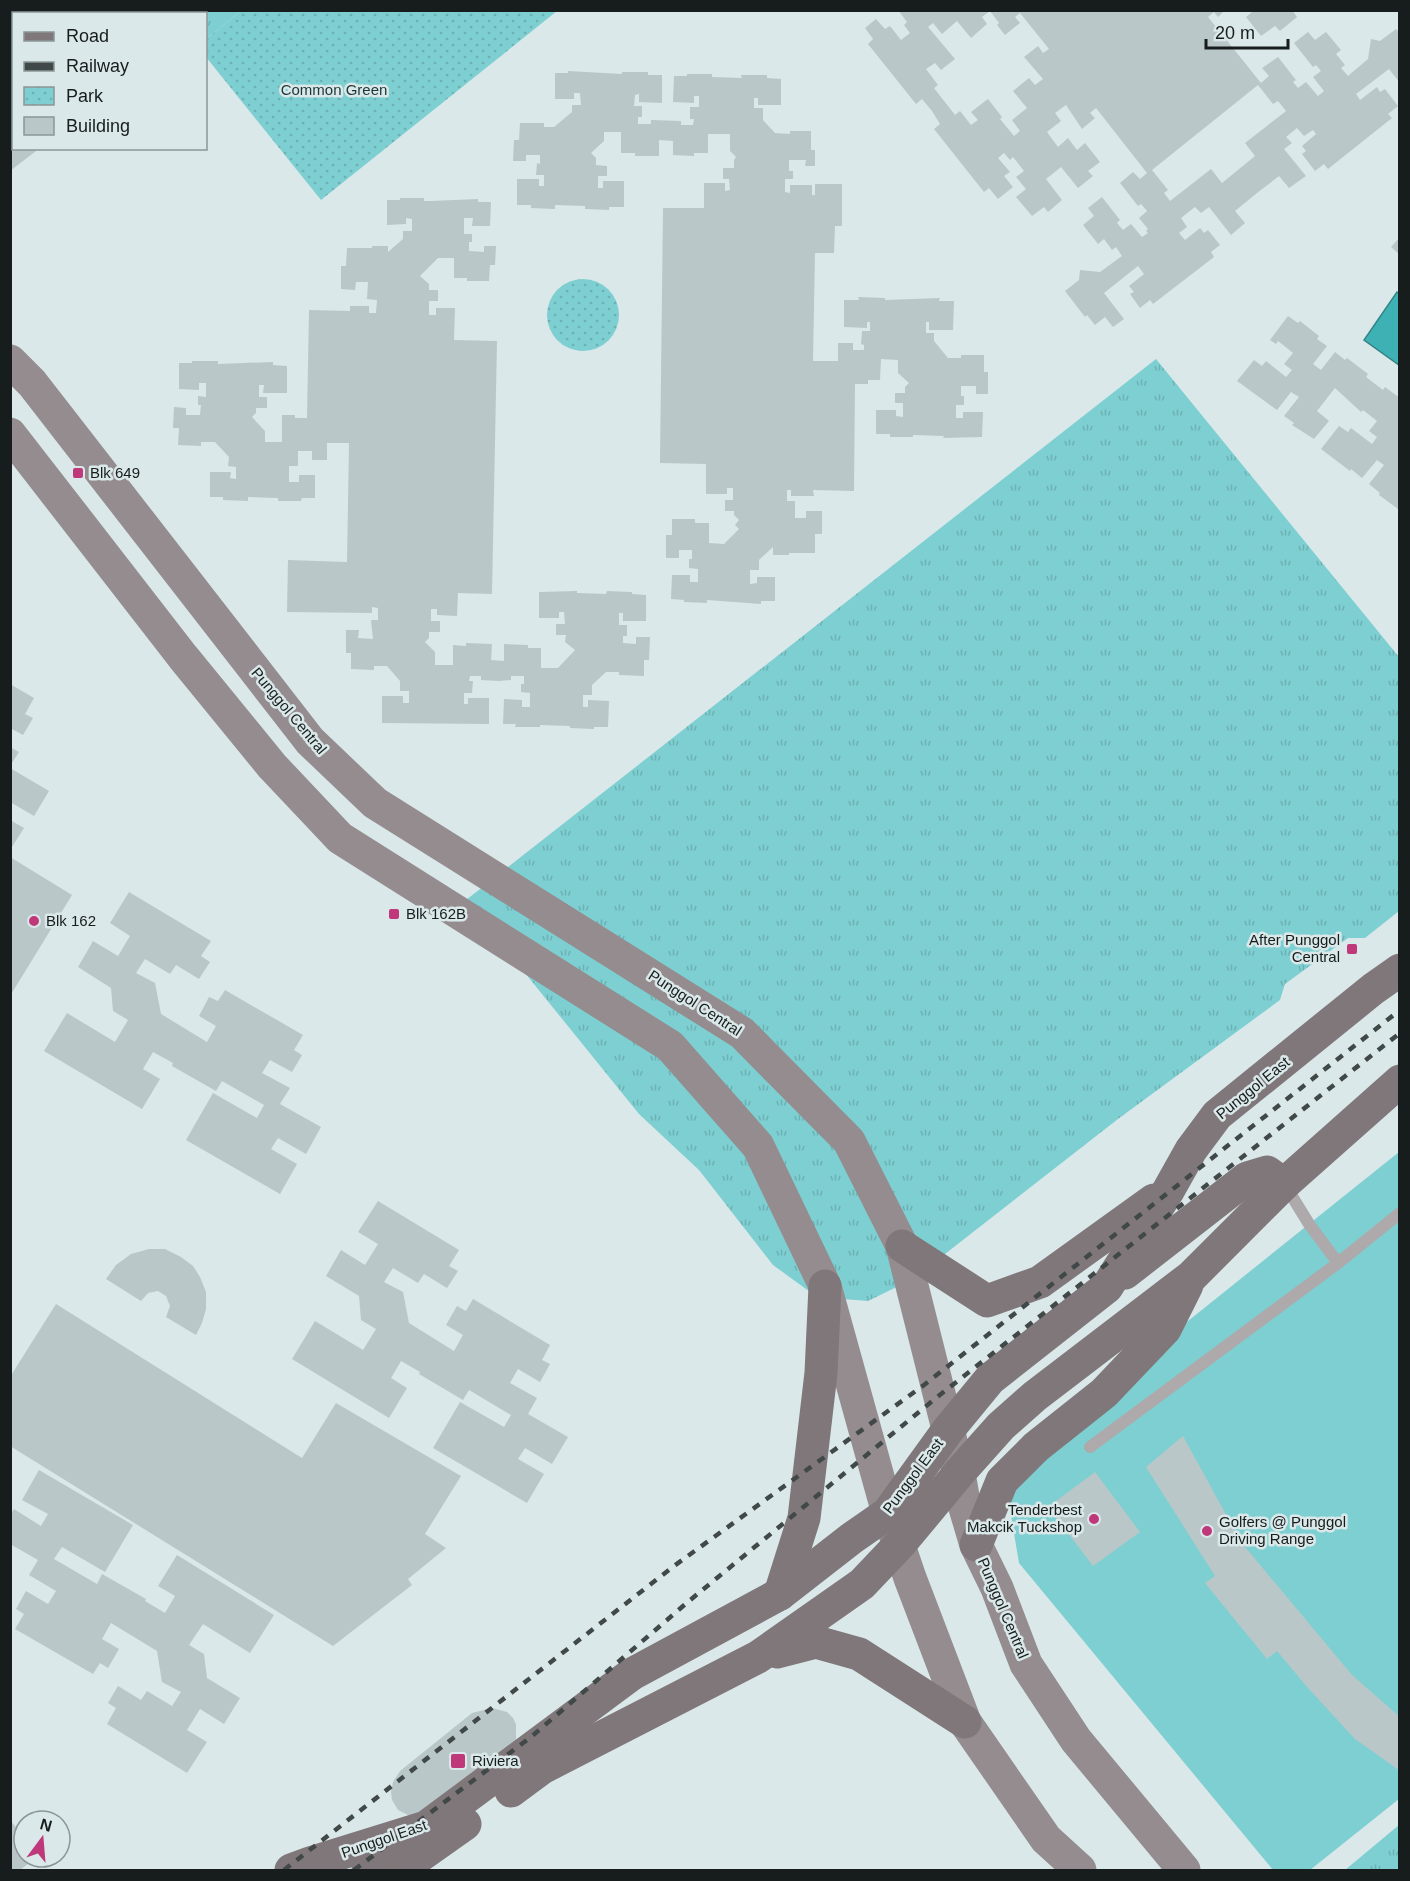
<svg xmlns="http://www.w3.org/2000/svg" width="1410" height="1881" font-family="Helvetica,sans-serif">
<defs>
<pattern id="grass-tufts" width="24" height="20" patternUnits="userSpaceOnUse" patternTransform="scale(1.5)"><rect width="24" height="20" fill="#7ecfd2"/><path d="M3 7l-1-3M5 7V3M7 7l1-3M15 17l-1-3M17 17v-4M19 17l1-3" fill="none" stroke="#6cb1b4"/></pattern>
<pattern id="park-dots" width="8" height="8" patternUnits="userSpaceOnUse" patternTransform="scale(1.5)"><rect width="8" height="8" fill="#7ecfd2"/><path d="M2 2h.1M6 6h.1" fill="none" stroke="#6cb1b4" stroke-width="1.8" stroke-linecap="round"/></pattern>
</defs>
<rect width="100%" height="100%" fill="#dae8e9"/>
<!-- grass -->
<g fill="url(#grass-tufts)">
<path d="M169,11h72l-35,28v-25l-35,-1z"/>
<path d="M1156,359l243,298v254l-34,27h-17l-63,46 -5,16 -162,119 -205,160 -45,22 -51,-4 -44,-32 -74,-95 -60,-56 -173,-214z"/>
<path d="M1399,1825v45h-54z"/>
</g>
<!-- park -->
<g fill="url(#park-dots)">
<path d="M241,11v-1l316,1 -236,189 -115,-143v-18z"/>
<circle cx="583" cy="315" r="36"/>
</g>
<!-- pitch -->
<path fill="#7ecfd2" d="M1399,1152v647l-89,71h-37l-254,-307 -11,-65 19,-48z"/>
<!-- water -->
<path fill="#3eb1b5" stroke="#328487" stroke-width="1.5" d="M1397,292l3,2 -1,71 -35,-25z"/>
<!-- building -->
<g fill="#b9c7c8" fill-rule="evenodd">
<path d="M82,10h81l3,4h-81z"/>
<path d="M898,10h327l-7,7 -4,-5 -6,5 53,66 8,-7 -7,-8 16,-11 18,23 -3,2 5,6 8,-6 12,14 6,-5 -11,-14 8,-6 -5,-6 -3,2 -19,-24 14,-11 7,8 11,-8 15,18 -5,4 9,11 -4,3 7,8 20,-17 3,-20 9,2 16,-12 4,4v50l-11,-14 -33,25 4,6 17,-13 3,5 5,-3 13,17 -10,8 4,4 -64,51 -4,-5 -9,7 -13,-17 4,-3 -4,-5 14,-12 -3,-4 -9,6 -7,-8 -11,9 6,6 -8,6 22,27 -17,12 -10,-12 -22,17 -22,18 10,12 -14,12 -22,-28 -8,6 -6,-6 -14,11 6,9 -8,6 6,7 15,-12 4,5 4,-3 12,15 -9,7 3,5 -61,47 -3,-4 -10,8 -10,-14 4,-2 -5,-6 15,-12 -6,-8 -34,27 20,26 -11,8 -8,-10 -10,8 -8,-10 -2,2 -20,-26 14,-11 1,-10 20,2 22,-16 -6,-9 -4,3 -8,-11 -6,5 -15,-19 11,-9 -6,-8 14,-11 18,23 -3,3 6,7 8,-6 11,13 6,-4 -2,-2 2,-2 -9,-11 8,-7 -6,-7 -3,2 -18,-23 13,-11 7,7 7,-6 -51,-65 -6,5 5,5 -13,11 -16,-24 -11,8 6,8 -14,11 11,15 10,-9 9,12 8,-7 15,19 -12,9 5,5 -15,12 -17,-21 -15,12 16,21 -14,12 -4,-5 -12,9 -16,-19 10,-8 -10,-12 8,-6 -11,-14 -3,3 -6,-7 -6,5 12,14 -6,4 9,11 -15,12 -9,-11 -5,4 -50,-63 6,-5 -8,-13 -10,-12 -6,5 -48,-60 5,-5 -8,-11 11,-9 9,10 5,-3 11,14 9,-7 -6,-8 3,-3zM990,11l9,12 -2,2 8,10 15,-12 -5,-6 5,-4 29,36 -6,4 -5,-7 -14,11 19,22 -8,6 -6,-7 -16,13 14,17 -15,12 8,11 -6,5 -14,-17 2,-2 -14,-18 -17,13 7,8 -7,5 -11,-14 -5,4 -21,-27 4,-3 -12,-16 9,-6 6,7 14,-11 -27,-32 5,-4 9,11 15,-13 14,17 16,-14 -5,-7zM1258,85l15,19 5,-3 8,10 -41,32 10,13 -33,27 -11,-14 -41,32 -6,-8 4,-3 -16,-20z"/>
<path d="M1250,10h42l5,7 -17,14 -5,-5 -14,10 -15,-19 6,-5z"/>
<path d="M568,71l54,3v-2h26v3h14v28l-23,-1v-8l-4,1 -1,11h8v11h-4v7h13v-4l30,1v4h12l1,-6h-4v-12h9v-11h-5v7l-21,-1 1,-26h13v-2h25v3l30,1 -1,-3h26v3l14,1v26h-23v-7h-4v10h9v12l12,13 15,1v-3h21v19h4v16h-10l1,-6h-17v11h4v8h-8v13l5,1v-8h22v10h3v-11h27v42h-7l-1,27h-19l-2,108h25v-18h15v7h11v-5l-3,-1 1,-13h8v-9h-3v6l-23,-1v-27h15l-1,-3 27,1v2l55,-2 -1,3h15l-1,29h-24v-8h-3v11h8v8l14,17h13v-3h23v17h4v22h-12v-8h-15v10h3v9h-8v13h7v-6h20l-1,25 -39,1 1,-2 -31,-1v2h-23v-3h-14v-24h20v6l7,1v-14h-8v-10h10v-6l4,-4 -11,-10v-13l-17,-1 -1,21h-12v4h-13l-1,107 -41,-1 1,6h-23v-6h-4v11h8v17h11v-7h16v23h-7v19h-26v2h-16v-8l-14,13v10h-9v14l7,-1v-6h18v24h-14v3l-54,-4v3l-23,-1v-2l-13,-1 1,-24h18v7h8v-13l-9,-1v-9h3v-9h-13v8h-13v-23h6v-16h23v4h14v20l15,1 15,-15 -4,-4 4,-5 -5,-5v-4h-9v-11h8v-12h-6v6h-21v-30l-46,-1 3,-255h41v-25h21v8l5,-1 -1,-11h-6v-11h11v-8l2,-3 -6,-6v-17h-22v19h-14v3l-21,-1v-14l-14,-1v16h-24v-3h-14v-21h-17v9l-13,12 5,5v7l11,1v10h-9v12h5v-7h21v26h-15v3l-24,-1v-3l-30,-1v4l-24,-1v-3h-14v-26h22v7h5v-11h-8l1,-12 3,1v-9h-14v6h-13l1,-21h5l1,-17h24v4h10l18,-15v-7h9l-1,-12h-6v6h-19v-26h13z"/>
<path d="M14,108v40h26l-30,23v-61z"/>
<path d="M400,198h24v3h7l47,-2v3h13l-1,24h-18l1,-8h-9v16h8v8h-3v9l15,1v-6h12l-1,19h-5l-1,16h-22v-3h-13v-20h-16l-18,18 9,8v6h9v11h-9v14h7v-7h19l-1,32 43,1 -5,253 -34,-1 -1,23 -20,-1v-6h-6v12h9v11h-11v6l-4,4 10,10v13h18v-20l13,1v-3l26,1 -1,16 13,1v-17l24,1v3h13v20h17l17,-18 -10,-8 1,-7h-10v-11h9l-1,-12h-5v6h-20v-26l38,-1v2l29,1 1,-3 25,1v2l14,1v26h-23v-8h-4v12h8v11h-4v7l13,1v-7h14l-1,23h-5v16l-25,-1v-3h-13l-14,13v10h-9v12h5v-7l21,1 -1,26h-14v2l-24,-1v-2l-30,-1v2h-25l1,-3h-13l1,-25 18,1v7h8v-14l-9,-1v-8h3v-8h-13v4l-12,1 -18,-1v-4h-11l-1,5h4l-1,12h-8v11h4v-6h21v26l-107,-1v-27h21v7h6v-12h-9v-10l-13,-15h-13v4l-23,-1v-16h-5v-23h13l-1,8 15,1 -2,-19h7v-12l-6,-1v6l-85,-1 1,-52 59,2 2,-119h-22v17h-15v-9h-14v15h-9v16h10v-7h16v23h-13l-1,3h-23v-3l-30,-1v4l-25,-1v-3h-13v-25h21l-1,6 6,1v-12l-8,-1 1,-9 -14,-15h-14v4l-23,-1 1,-17h-6l1,-21 12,1v7h14l1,-10h-3v-9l8,1v-14h-7v7l-20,-1v-26h13v-2h26v3l55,-2v3l14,1v27h-24l1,-8h-5v12h8v11h-11v5l-4,4 13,14v11h17v-27h13v3h12l2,-108 41,1v-5h19v7h7l1,-13 -10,-1 1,-17h-12l-1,8 -14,-1v-23h5l1,-18h25v-2h16v6l15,-13v-8h9v-12l-6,-1v6l-19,1v-25h13z"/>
<path d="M1400,237v18l-9,-8z"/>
<path d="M1288,316l10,7 2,-2 19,15 -2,3 10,7 -14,18 8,6 14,-18 10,8 2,-2 21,16 -2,3 17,13 2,-3 15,11v109l-2,2 -19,-14 1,-2 -11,-9 15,-19 -7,-5 -15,18 -11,-9 -1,2 -29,-22 18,-23 9,6 3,-4 21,16 5,-7 -8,-6 8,-10 -14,-11 -2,2 -26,-24 -18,23 12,10 -15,18 -22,-14 2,-2 -10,-7 15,-19 -8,-5 -14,18 -40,-29 17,-21 8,6 4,-5 20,16 6,-7 -8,-6 9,-11 -15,-12 -2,3 -6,-4z"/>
<path d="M10,684l24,14 -9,16 8,4 -10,17 -13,-7z"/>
<path d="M10,747l9,5 -9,14z"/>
<path d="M10,768l39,23 -15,25 -24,-14z"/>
<path d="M10,820l14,8 -14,22z"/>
<path d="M10,857l62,38 -62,101z"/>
<path d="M129,892l82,49 -10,15 9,6 -11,17 -23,-14 -6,9 -25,-15 -9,14 19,10 6,31 46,28 9,-16 -17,-10 10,-19 9,4 7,-11 78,45 -9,15 8,5 -10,17 -22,-12 -8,13 28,15 -10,16 41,23 -15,27 -28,-16 -7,11 26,15 -17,30 -94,-54 27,-47 44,25 7,-13 -42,-24 -6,10 -44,-25 1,-3 -20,-11 -10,17 17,10 -18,30 -98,-58 23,-38 48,29 13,-22 -15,-9 -2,-23 -33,-21 15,-26 25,15 12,-20 -20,-13z"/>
<path d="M378,1201l81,49 -10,16 9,5 -11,17 -23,-14 -6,9 -25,-15 -9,14 19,10 6,31 45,28 9,-16 -17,-10 11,-19 9,5 7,-12 77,46 -8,15 8,4 -10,18 -22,-13 -8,14 27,15 -9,16 40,23 -16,27 -27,-16 -7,11 26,15 -17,29 -94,-55 27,-46 44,25 7,-12 -42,-25 -6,10 -44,-26 1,-2 -19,-11 -10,17 16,10 -18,30 -97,-59 23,-38 48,29 13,-21 -15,-9 -2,-24 -33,-20 15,-26 24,15 13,-21 -20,-12z"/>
<path d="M149,1249h16l16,8 12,9 7,11 6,15v17l-4,14 -6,12 -30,-18 4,-11 -4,-10 -8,-5 -10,2 -7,8 -35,-22 10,-14 15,-11z"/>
<path d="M56,1304l246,154 34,-55 125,73 -36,58 21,14 -38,31 4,6 -79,61 -323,-200v-69z"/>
<path d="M1183,1436l58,106 111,133 48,42v54l-45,-32 -47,-51 -31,-37 -10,8 -62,-76 10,-7 -69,-109z"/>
<path d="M39,1470l94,55 -28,47 -43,-25 -8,12 43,25 5,-10 44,25 -1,2 20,12 10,-17 -17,-10 19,-31 97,60 -24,38 -47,-29 -14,21 15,9 3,24 33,20 -16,26 -24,-15 -13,21 20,12 -20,31 -80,-49 9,-16 -8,-5 10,-17 23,14 6,-9 25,15 9,-14 -19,-10 -5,-31 -46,-28 -9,16 17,10 -11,19 -8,-5 -7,11 -78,-45 9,-15 -8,-5 10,-18 22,13 8,-13 -27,-16 9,-15 -28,-16v-29l4,-6 27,17 7,-12 -26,-14z"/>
<path d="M1095,1472l45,60 -47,34 -45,-59z"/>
<path d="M492,1708l15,4 6,6 3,6v16l-104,77 -14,-7 -6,-10 -1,-8 2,-10 7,-11 72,-58z"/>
<path d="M10,1820l14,17v20h13l-17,13h-10z"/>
</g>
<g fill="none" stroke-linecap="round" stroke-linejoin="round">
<!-- service -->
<g stroke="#aea9ab" stroke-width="12">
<path d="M1285,1185l24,39 29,39"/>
<path d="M1090,1447l248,-184 62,-50"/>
</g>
<!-- secondary -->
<g stroke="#948c8e" stroke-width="33">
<path d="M10,361l22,22 278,358 65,62 367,230 107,108 53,105 57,227 6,35 11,37 21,43 29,76 50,76 108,130"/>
<path d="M10,434l173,223 89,109 68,72 330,208 88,100 67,140 63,227 22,65 55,144 81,117 34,31"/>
</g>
<!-- primary -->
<g stroke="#80777a" stroke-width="33">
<path d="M902,1246l85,55 53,-19 114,-82"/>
<path d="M1125,1273l122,-95 20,-6 17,12"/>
<path d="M976,1545l26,-64 34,-34 68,-54 61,-64 22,-44"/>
<path d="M780,1594l24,-76 17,-145 4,-87"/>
<path d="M777,1652l39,-10 43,12 106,68"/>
<path d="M511,1791l31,-23 216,-111 104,-73 38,-40 59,-71 42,-47 34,-30 157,-120 92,-92 116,-103"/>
<path d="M291,1870l19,-7 116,-36 206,-153 148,-80 72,-56 36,-25 60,-83 42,-51 117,-92 61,-96 23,-41 26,-35 156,-126 27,-19"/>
<path d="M368,1870l40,-29"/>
<path d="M400,1870l65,-46"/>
</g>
<!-- rail -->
<g stroke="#414848" stroke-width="4.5" stroke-dasharray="8 8" stroke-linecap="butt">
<path d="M284,1870l390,-304 250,-181 476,-375"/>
<path d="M354,1870l177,-133 158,-136 247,-203 464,-365"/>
</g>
</g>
<!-- markers -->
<g fill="#be387a" stroke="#dae8e9" stroke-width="2">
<rect x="72" y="467" width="12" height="12" rx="3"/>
<rect x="388" y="908" width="12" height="12" rx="3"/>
<circle cx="34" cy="921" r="6"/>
<rect x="1346" y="943" width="12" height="12" rx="3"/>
<circle cx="1094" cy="1519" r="6"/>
<circle cx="1207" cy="1531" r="6"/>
<rect x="450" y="1753" width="16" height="16" rx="3"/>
</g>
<g text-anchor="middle" stroke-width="5" stroke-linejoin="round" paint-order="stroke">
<!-- park labels -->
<g font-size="15" fill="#1d3637" stroke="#dae8e9">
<text x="334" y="95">Common Green</text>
</g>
<!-- poi labels -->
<g font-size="15" fill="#171c1c" stroke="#dae8e9" text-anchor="start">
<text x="90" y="478">Blk 649</text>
<text x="406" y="919">Blk 162B</text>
<text x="46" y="926">Blk 162</text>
<text x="1340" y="945" text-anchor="end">After Punggol<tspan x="1340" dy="17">Central</tspan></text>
<text x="1082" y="1515" text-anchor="end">Tenderbest<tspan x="1082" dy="17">Makcik Tuckshop</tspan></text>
<text x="1219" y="1527">Golfers @ Punggol<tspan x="1219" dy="17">Driving Range</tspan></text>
<text x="472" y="1766">Riviera</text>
</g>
<!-- street labels -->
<g font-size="15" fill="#171c1c" stroke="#dae8e9">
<text transform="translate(289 711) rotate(50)" y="5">Punggol Central</text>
<text transform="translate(695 1003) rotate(33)" y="5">Punggol Central</text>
<text transform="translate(1253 1088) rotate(-39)" y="5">Punggol East</text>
<text transform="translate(913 1476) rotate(-53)" y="5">Punggol East</text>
<text transform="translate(1003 1608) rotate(67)" y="5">Punggol Central</text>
<text transform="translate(384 1839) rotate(-19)" y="5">Punggol East</text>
</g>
</g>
<!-- border -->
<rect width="1410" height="1881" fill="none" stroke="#171c1c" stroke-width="24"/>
<!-- legend -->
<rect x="12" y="12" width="195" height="138" fill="#dae8e9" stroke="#8c9697" stroke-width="1.5"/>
<rect x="24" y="32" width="30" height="9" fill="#80777a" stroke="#8c9697" stroke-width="1.5"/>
<text x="66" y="42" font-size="18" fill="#171c1c">Road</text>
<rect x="24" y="62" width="30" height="9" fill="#414848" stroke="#8c9697" stroke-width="1.5"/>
<text x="66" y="72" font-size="18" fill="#171c1c">Railway</text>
<rect x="24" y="87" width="30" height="18" fill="url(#park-dots)" stroke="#8c9697" stroke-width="1.5"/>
<text x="66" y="102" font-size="18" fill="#171c1c">Park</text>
<rect x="24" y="117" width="30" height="18" fill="#b9c7c8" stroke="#8c9697" stroke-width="1.5"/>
<text x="66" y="132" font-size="18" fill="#171c1c">Building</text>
<!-- north arrow -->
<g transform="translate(42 1839) rotate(16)"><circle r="28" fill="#dae8e9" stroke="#8c9697" stroke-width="1.5"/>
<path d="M0-4.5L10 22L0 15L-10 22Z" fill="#be387a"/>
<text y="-9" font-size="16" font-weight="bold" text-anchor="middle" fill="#171c1c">N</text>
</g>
<!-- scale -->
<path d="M1206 39v9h82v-9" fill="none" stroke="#171c1c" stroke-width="3"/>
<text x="1215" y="39" font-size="18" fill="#171c1c" stroke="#dae8e9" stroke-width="4.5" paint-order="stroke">20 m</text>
</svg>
